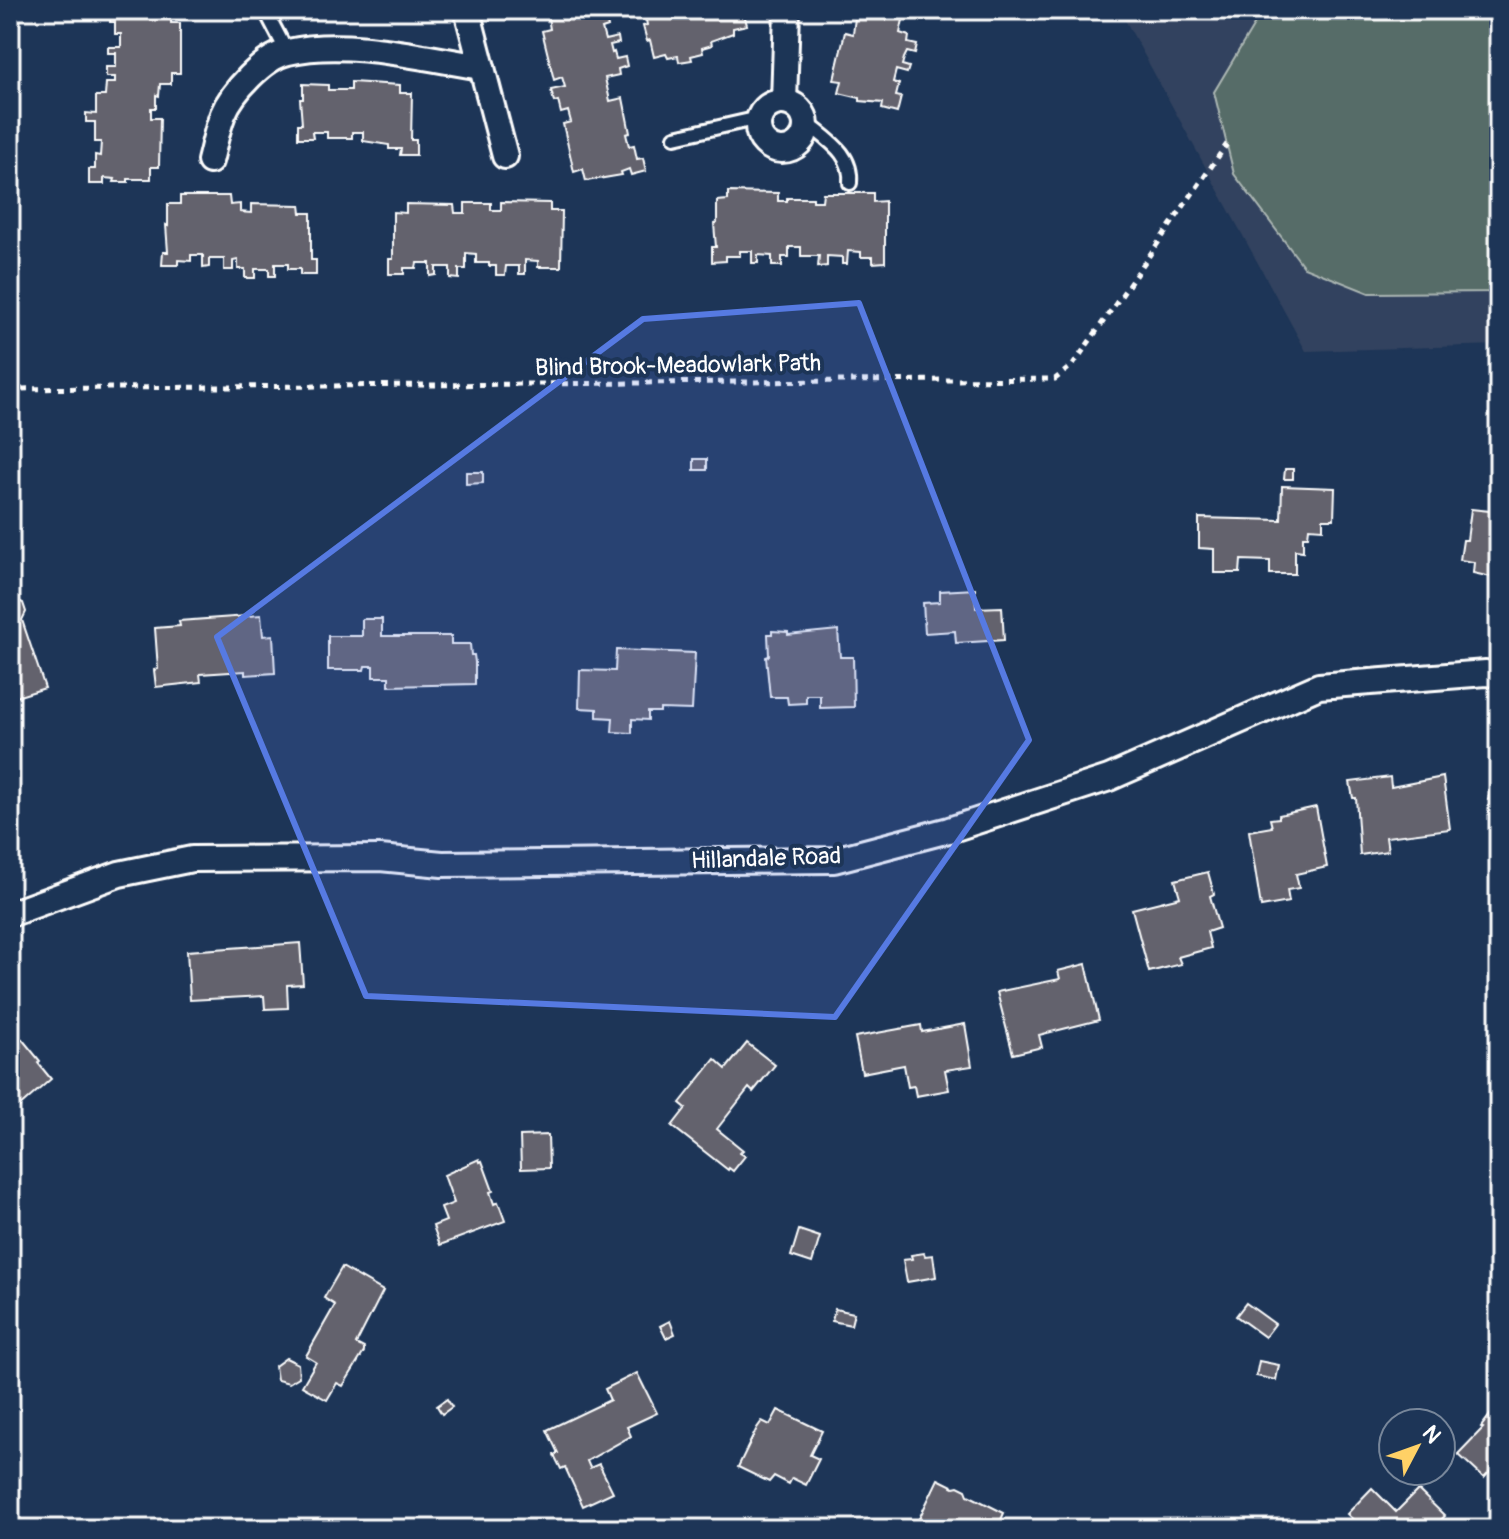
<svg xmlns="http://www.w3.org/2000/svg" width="1509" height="1539" font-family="Pangolin,sans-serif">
<rect width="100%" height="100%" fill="#1d3557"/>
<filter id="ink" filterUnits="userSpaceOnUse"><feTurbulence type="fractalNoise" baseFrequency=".0125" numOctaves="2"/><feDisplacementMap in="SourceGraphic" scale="16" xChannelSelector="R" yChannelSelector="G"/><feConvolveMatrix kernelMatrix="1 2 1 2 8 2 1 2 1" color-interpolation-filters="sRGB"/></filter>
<g filter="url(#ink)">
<!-- built -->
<path fill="#32425e" d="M1128,10h371v335l-193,6 -182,-333z"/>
<!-- green -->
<path fill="#576c67" stroke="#abb6b3" stroke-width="2" d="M1263,10h236v282l-130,1 -65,-26 -70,-93 -20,-82z"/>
<!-- building -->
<g fill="#63626d" stroke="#fff" stroke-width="2">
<path d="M110,10l61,2v11h9v50h-9v11h-11l-1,12 -3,-1v13h-5v10h9l-1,49h-8v12h-23v3h-14l1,-3 -11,-1v6h-15v-15h6v-14l5,1 1,-14h-6v-20h-9v-9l10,1v-18h9l1,-13h9v-6h-9v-10h10v-14h-8v-6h13v-13h-6v-12h-5z"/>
<path d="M580,10h24l4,17 -6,2 3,11 13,-3 1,6 -9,2 2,8 2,-1 2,7 9,-2 2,9 -9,3 1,6 -14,3 5,23 13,-3 7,35 -4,1 3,12 5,-1 3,14 6,-1 3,13 -15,4 -2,-6 -8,3 1,3 -36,6 -3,-12 -9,3 -11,-48 8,-2 -3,-11 -7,2 -3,-12 -4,1 -3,-12 14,-3 -3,-10 -8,3 -12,-49 8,-2 -2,-11z"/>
<path d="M638,10h105l4,15 -14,3v5l-22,8 1,4 -10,3 1,5 -12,3 1,4 -13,2 -1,-6 -10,2 -2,-4 -12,3 -4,-17 -3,1 -4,-15 4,-1 -2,-10 -6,2z"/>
<path d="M856,10h60l-1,3 -10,-2 -5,22 9,3 -1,7 9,2 -2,9 -8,-2 -3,6 -2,7 7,2 -2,6 -11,-3 -3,12 6,2 -3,12 5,1 -4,16 -15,-4 1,-6 -23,-2v-3l-21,-5 3,-12 -8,-1 11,-48 8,2z"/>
<path d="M351,82l49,3v8h12l-1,47h5v15h-16l1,-6h-12v-4l-26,-4v-9h-11v6h-25v-6h-15l1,6h-15v-14h4l-2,-25h3v-15l25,1v5h23z"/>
<path d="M728,192l50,1v8h9v-3h26v3h9l1,-8h50v9l12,-1v61l-12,1v-6h-12v-5l-13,-1 -1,13h-5v-7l-15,-1v10l-9,1 1,-11h-18v-9h-12v10h-7v9h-10v-10l-14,-1v8h-6v-12h-12v5h-14v5l-14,1v-15h4l-2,-23 3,-1v-22l11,-1z"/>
<path d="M180,196h49l1,9 10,-1v8l11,1v-9l49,1 1,8h10v47h5v15h-16v-6h-12v-5h-13v12h-6v-7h-14v9h-10v-9h-7v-9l-5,1v9h-9v-11h-15v8l-6,1v-13h-12v6l-13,-1v5h-16l1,-13h5l-2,-27 2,1v-22h12z"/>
<path d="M501,202l49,1v8h12l-1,56h-23v-6l-13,-1v14h-6v-8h-13l-1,9h-9v-9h-7v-3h-13v-9l-10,-1v16h-7v10l-9,-1v-11h-14v8l-6,1v-13h-13l-1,5h-12v6h-15v-15h4v-47l13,1v-9l48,1 1,8h10v-10h26v7h10z"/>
<rect x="694" y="459" width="13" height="11"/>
<path d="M1285,469h8v10h-9z"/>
<path d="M466,472h17v11l-17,1z"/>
<path d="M1282,486l53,2 -1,31h-11v10l-14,-1 -1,8h-5v15l-8,-1v24h-25v-13l-29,-1 -1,13h-26v-24l-15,-1v-30l82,2z"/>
<path d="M1471,509l28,3v63l-8,2 -18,-4 1,-11 -14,-2 3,-20h4z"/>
<path d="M975,589l1,19 26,-1 2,33 -48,3 -1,-12 -30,2 -2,-30 17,-1v-11z"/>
<path d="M14,599l9,4 3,9 -4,8 23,68 -35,11v-98z"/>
<path d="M261,615l2,21 10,-1 2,38 -30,2v-4l-45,3 1,8 -45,5 -2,-17 4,-1 -3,-41 25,-2 -1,-5z"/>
<path d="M362,619h20v17h69v8h19l1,11h3l1,7v22l-86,2v-9h-16v-11h-8l-1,4h-36v-34h34z"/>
<path d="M838,630l2,27h13l1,50 -34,1v-13h-14v8l-18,1 -1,-7h-17l-4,-40 3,-1 -1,-22h4v-3l16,1v3z"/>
<path d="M616,650l79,3 -3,57 -32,-1v3h-12v8l-16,-1v14l-20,-1 1,-14 -16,-1v-8l-18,-1 1,-38 35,1z"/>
<path d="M1499,756v47l-11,-4z"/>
<path d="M1390,777l1,10 52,-10 7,52 -64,8 2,14 -28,4 -4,-57h-3l-3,-16z"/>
<path d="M1316,807l11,60 -31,7 3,14 -12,2 2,12 -28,5 -12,-76 23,-4 -2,-8 9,-1v-3z"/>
<path d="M1208,872l6,22 -4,2 9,32 -12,4 4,16 -33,9 3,7 -32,8 -17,-63 48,-12 -5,-17z"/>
<path d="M300,943l3,41 -16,1 1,23 -23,1 -1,-13 -74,4 -3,-49z"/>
<path d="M1086,964l13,56 -60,15 3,12 -29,7 -16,-62 63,-13 -2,-8z"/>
<path d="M965,1024l7,42 -27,4 4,20 -33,6 -2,-10 -6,1 -4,-22 -42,8 -7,-36 66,-12 1,7z"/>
<path d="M22,1039l18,22 -2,2 13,16 -41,36v-66z"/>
<path d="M747,1043l28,22 -22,27 -4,-4 -32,41 26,21 -3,3 5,3 -12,15 -4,-3 -1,2 -56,-44 14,-18 -6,-5 35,-44 11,10z"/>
<path d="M548,1135l1,33 -28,1 -1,-33z"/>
<path d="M479,1159l1,3 2,-1 11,30 -3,1 4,12 4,-2 7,19 -65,24 -7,-19 13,-5 -5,-13 13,-5 -10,-28z"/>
<path d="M799,1230l21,7 -8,26 -21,-7z"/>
<path d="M924,1253l1,3 8,-1 3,22 -29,5 -4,-22 9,-1 -1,-4z"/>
<path d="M342,1267l41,24 -27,53 8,4v4l-21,34 -6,-3 -10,17 -25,-14 14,-24 -10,-6 29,-51 -11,-7z"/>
<path d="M1246,1303l29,21 -10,13 -29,-21z"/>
<path d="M835,1309l19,4 -3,12 -19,-4z"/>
<path d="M670,1321l5,13 -9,4 -6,-12z"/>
<path d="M286,1358l12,6 1,13 -10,6 -12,-3 -2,-14z"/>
<path d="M1259,1361l20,4 -3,15 -20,-4z"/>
<path d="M637,1373l20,40 -30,14 4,9 -44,25 3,7 9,-4 14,28 -30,14 -18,-39 -4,2 -7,-14 4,-2 -11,-23 63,-30 -5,-11z"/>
<path d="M447,1399l5,8 -10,7 -5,-8z"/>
<path d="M1496,1407l3,2v53l-15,16 -26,-24 25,-26 -2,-1z"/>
<path d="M778,1410l44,21 -12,24 9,4 -13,26 -14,-7 -3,6 -15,-8 -5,6 -31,-15 19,-39 5,-7 8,4z"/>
<path d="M938,1479l16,8 4,-1 8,4 2,5 36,18 -7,16h-83z"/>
<path d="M1372,1488l24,24 22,-22 27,26 -13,13h-69l-16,-15z"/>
</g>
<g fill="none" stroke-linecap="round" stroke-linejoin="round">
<defs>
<g id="service">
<path d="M265,10l22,42"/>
<path d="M806,122c21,18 47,31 44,61"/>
<path d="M675,137l84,-19"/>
</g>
<g id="minor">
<path d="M467,10l38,146"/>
<circle cx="782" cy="126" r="24"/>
<path d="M784,102l3,-92"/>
<path d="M210,161c4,-15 7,-32 13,-47 9,-22 41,-57 65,-62 59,-14 135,6 194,15"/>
<path d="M10,914l109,-40 73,-15 188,-1 62,6 392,-4 115,-30 160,-52 210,-92 167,-13 13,2"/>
</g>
</defs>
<!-- service casing -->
<use href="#service" stroke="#fff" stroke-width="18"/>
<!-- minor casing -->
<use href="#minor" stroke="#fff" stroke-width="30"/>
<!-- path -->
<g stroke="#fff" stroke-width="5" stroke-dasharray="6 6" stroke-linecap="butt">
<path d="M10,74l10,-64"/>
<path d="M10,389l1045,-10 18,-14 154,-221"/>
</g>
<!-- service -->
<use href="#service" stroke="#1d3557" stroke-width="12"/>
<!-- minor -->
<use href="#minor" stroke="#1d3557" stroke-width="24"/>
</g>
</g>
<!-- marked area -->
<path fill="#567ae2" fill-opacity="0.2" stroke="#567ae2" stroke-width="6" stroke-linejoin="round" d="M859,303l170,437 -194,277 -469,-21 -149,-359 426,-318z"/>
<g text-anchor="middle" stroke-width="8" stroke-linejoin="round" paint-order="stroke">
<!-- street labels -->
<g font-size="24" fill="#fff" stroke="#1d3557">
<text transform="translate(678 365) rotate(-1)" y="8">Blind Brook-Meadowlark Path</text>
<text transform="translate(766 858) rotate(-2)" y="8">Hillandale Road</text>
</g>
</g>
<!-- margin -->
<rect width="1509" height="1539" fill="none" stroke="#1d3557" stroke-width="40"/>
<rect x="20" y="20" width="1469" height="1499" fill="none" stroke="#fff" stroke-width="3" filter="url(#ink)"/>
<!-- north arrow -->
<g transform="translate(1417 1447) rotate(49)"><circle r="38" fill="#1d3557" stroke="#77869a" stroke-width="2"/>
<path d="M0-6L14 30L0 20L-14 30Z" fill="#ffd166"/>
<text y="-12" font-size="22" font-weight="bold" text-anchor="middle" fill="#ffffff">N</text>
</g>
</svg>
